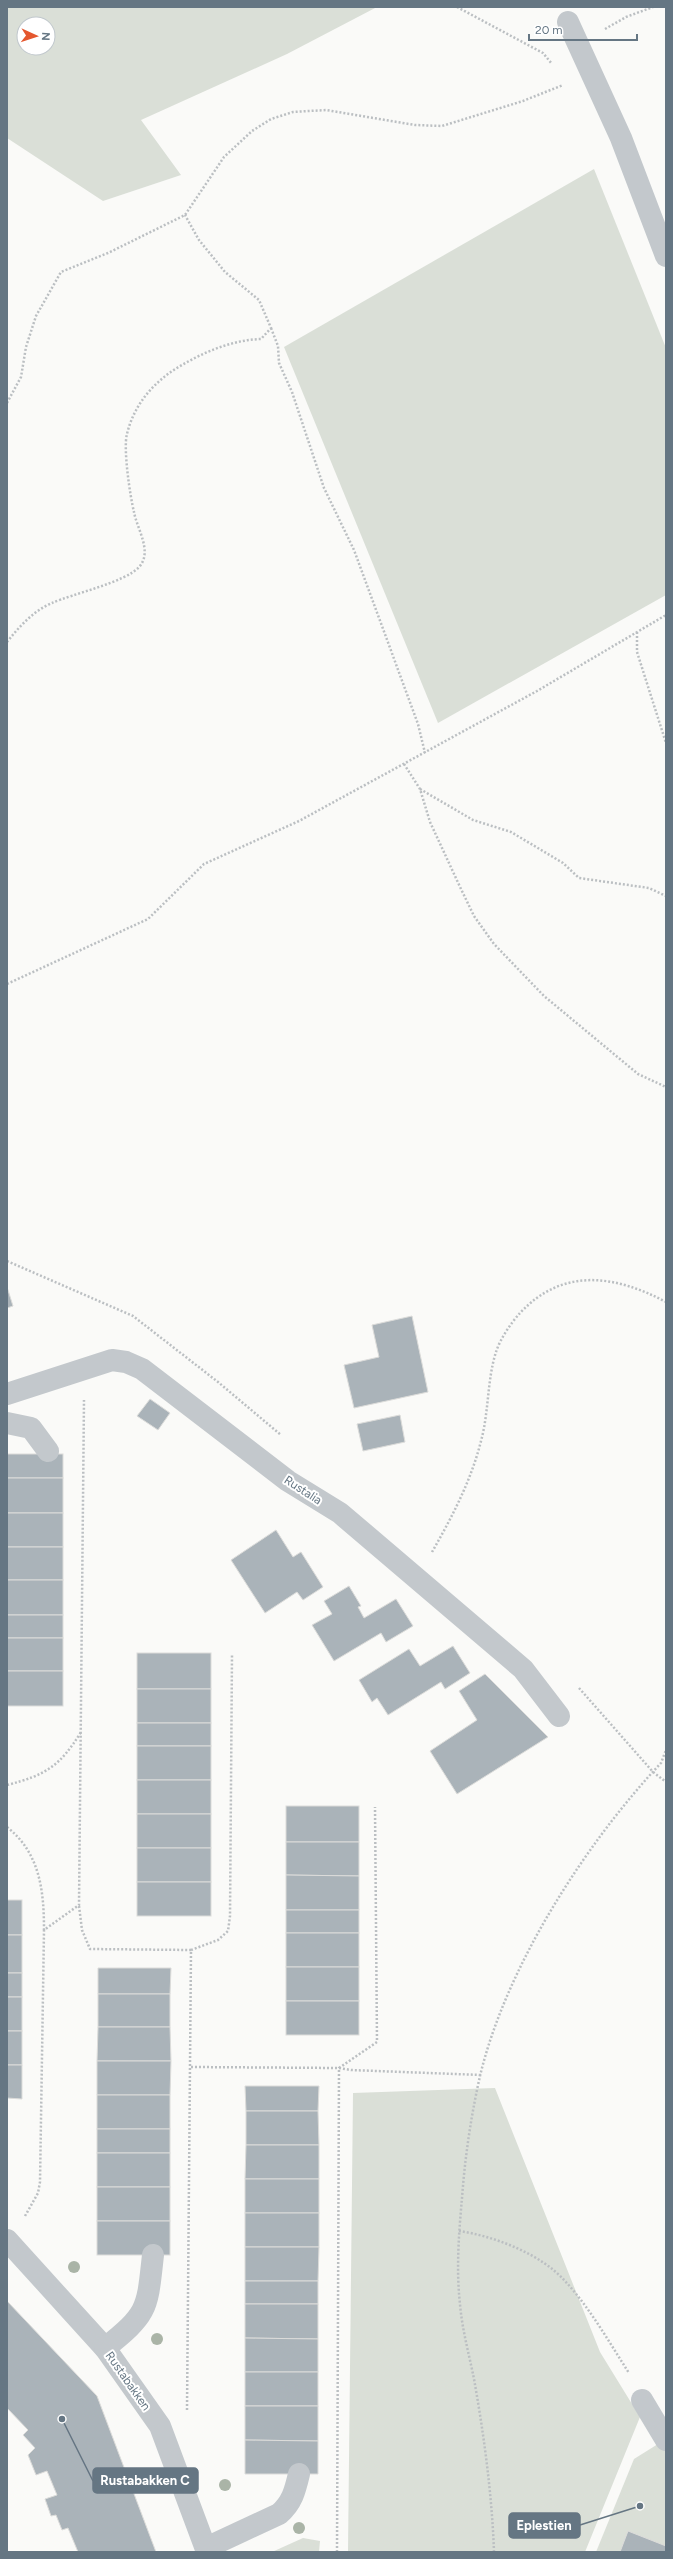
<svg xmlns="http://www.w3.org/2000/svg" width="673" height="2559" font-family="Figtree,sans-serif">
<rect width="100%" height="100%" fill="#fafaf8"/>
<!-- green -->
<g fill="#dadfd7" fill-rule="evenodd">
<path d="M7,7h370l-90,47 -146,66 40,55 -78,26 -96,-63zM24,24h24v24h-24z"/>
<path d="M594,169l72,179v247l-228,128 -154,-376z"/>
<path d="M495,2088l105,264 40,65 -55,135h-237l5,-459z"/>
<path d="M666,2439v113h-70l38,-93z"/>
<path d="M303,2538l17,3 -1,11h-47z"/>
</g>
<!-- building -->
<g fill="#aab3b9" stroke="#dcdcda">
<path d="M7,1287l6,19 -6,2z"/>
<path d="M412,1316l16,76 -74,16 -10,-43 35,-8 -7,-32z"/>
<path d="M150,1399l20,14 -12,17 -21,-14z"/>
<path d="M400,1415l5,27 -42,9 -6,-27z"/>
<rect x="7" y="1454" width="56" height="24"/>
<rect x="7" y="1478" width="56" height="35"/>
<rect x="7" y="1513" width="56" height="34"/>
<path d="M276,1530l17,27 8,-5 22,35 -20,13 -6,-8 -32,21 -34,-53z"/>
<rect x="7" y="1547" width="56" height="33"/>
<rect x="7" y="1580" width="56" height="35"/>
<path d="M349,1586l12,20 -3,1 6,11 32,-19 17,27 -27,16 -5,-9 -47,28 -22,-36 20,-11 -8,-13z"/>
<rect x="7" y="1615" width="56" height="23"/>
<rect x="7" y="1638" width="56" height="33"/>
<path d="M453,1646l17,27 -25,16 -4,-7 -53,33 -11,-17 -5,4 -13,-22 50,-31 11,17z"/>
<rect x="137" y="1653" width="74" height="36"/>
<rect x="7" y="1671" width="56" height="35"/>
<path d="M485,1674l63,63 -91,57 -27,-43 47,-31 -18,-29z"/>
<rect x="137" y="1689" width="74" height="34"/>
<rect x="137" y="1723" width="74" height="23"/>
<rect x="137" y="1746" width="74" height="34"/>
<rect x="137" y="1780" width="74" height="34"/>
<rect x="286" y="1806" width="73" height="36"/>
<rect x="137" y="1814" width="74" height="34"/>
<path d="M286,1842h73v34l-73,-1z"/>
<rect x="137" y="1848" width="74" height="34"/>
<path d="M286,1875l73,1v34h-73z"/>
<rect x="137" y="1882" width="74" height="34"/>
<rect x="7" y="1900" width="15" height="35"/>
<rect x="286" y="1910" width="73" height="23"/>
<rect x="286" y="1933" width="73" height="34"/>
<rect x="7" y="1935" width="15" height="38"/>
<rect x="286" y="1967" width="73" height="34"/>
<path d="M98,1968h73l-1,26h-72z"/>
<rect x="7" y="1973" width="15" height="24"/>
<rect x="98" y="1994" width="72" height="33"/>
<rect x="7" y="1997" width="15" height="34"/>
<rect x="286" y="2001" width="73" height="34"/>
<path d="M98,2027h72l1,34h-74z"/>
<rect x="7" y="2031" width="15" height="34"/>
<path d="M97,2061h74l-1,34h-73z"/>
<path d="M7,2065h15v34l-15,-1z"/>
<path d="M245,2086h74l-1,25h-72z"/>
<rect x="97" y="2095" width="73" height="34"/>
<path d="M246,2111h72l1,34h-73z"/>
<rect x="97" y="2129" width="73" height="24"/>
<path d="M246,2145h73v34h-74z"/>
<rect x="97" y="2153" width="73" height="34"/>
<rect x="245" y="2179" width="74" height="34"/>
<rect x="97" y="2187" width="73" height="34"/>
<rect x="245" y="2213" width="74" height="34"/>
<rect x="97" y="2221" width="73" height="34"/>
<path d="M245,2247h74l-1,34h-73z"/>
<rect x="245" y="2281" width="73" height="23"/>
<path d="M7,2301l90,95 59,156h-78l-10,-24 -6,2 -6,-15 -5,1 -6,-17 12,-4 -10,-24 -11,4 -8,-20 7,-7 -12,-13 5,-5 -21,-22z"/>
<path d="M245,2304h73v35l-73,-1z"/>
<path d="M245,2338l73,1v33h-73z"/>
<rect x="245" y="2372" width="73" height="34"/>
<path d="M245,2406h73v35l-73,-1z"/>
<path d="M245,2440l73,1v33h-73z"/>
<path d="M628,2531l38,15v6h-46z"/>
</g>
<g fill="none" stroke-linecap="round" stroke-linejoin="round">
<!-- path -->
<g stroke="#bbbfc2" stroke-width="2.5" stroke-dasharray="2 2" stroke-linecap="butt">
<path d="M457,7l86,46 9,11"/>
<path d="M605,29l21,-12 27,-10"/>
<path d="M271,328l7,18 1,17 13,29 32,96 30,62 64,174 7,29"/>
<path d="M7,403l14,-26 5,-30 10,-31 25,-44 47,-19 77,-38 39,-58 28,-26 19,-12 22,-7 33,-2 89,15 27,1 81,-25 40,-16"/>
<path d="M637,632v20l29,91"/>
<path d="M7,642c12,-15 26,-31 45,-39 20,-9 74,-21 87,-36 14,-15 -2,-38 -5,-55 -4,-16 -11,-64 -7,-78 7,-30 28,-54 55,-69 24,-14 51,-25 79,-26l10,-11 -12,-28 -34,-28 -26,-32 -14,-25"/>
<path d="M404,764l16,25 10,33 31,67 13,27 20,28 50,52 94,78 28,13"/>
<path d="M420,789l53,31 38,12 52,31 16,15 70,10 17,8"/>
<path d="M7,984l141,-65 56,-55 95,-43 238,-130 129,-76"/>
<path d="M7,1261l126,55 85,66 63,53"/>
<path d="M432,1552c20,-35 39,-71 49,-111 8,-29 6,-61 15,-89 4,-13 15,-29 24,-39 43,-46 95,-38 146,-11"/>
<path d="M579,1688l74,84 13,10"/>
<path d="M7,1785c39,-10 53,-19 74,-53"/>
<path d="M7,1827c33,26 37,64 37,103"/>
<path d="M79,1906l3,24 8,19 101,1"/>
<path d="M191,2067l148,1 12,2 130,5"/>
<path d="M25,2216l13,-23 2,-11 4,-252 35,-25 5,-505"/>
<path d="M459,2231c35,5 82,23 106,50 25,27 44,61 64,92"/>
<path d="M187,2410l4,-460 27,-10 10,-9 2,-15 2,-262"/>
<path d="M337,2552l2,-484 38,-26 -2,-235"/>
<path d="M494,2552c-2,-57 -10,-117 -20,-173 -5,-25 -12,-50 -14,-75 -4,-35 -1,-72 2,-106 3,-41 9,-82 18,-122 26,-109 105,-232 181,-313l5,-13"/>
</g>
<!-- minor -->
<g stroke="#c3c8cc" stroke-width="22">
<path d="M568,22l53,116 45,118"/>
<path d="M7,1394l105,-34 14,2 16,7 146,112 52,32 183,156 36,47"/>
<path d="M7,1423l24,5 17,23"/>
<path d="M7,2240l98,108 55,78 47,126"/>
<path d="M105,2348c44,-35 42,-39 48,-93"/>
<path d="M642,2400l24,40"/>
<path d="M206,2548l73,-34c13,-11 16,-23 20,-40"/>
</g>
</g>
<!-- trees -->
<g fill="#aab4a7">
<circle cx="74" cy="2267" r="6"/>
<circle cx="157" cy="2339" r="6"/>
<circle cx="225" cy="2485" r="6"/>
<circle cx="299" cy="2528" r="6"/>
</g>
<g text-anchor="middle" stroke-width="4" stroke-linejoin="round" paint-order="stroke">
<!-- street labels -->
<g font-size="12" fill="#657683" stroke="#fff">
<text transform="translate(303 1490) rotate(33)" y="4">Rustalia</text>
<text transform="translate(128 2381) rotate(55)" y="4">Rustabakken</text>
</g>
</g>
<!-- callouts -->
<path fill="none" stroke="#657683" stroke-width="1.5" d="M62 2419L93 2481M640 2506L580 2525"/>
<g fill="#657683" stroke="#fff" stroke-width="1.5">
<circle cx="62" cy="2419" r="4"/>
<circle cx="640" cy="2506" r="4"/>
</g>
<g fill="#657683" stroke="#657683" stroke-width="1.5">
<rect x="93" y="2468" width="105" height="25" rx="4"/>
<rect x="509" y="2513" width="71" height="25" rx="4"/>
</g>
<g font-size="13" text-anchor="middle" font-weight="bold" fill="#fff">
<text x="145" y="2485">Rustabakken C</text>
<text x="544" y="2530">Eplestien</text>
</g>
<!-- border -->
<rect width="673" height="2559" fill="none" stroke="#657683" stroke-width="16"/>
<!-- north arrow -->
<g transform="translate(36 36) rotate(93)"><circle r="19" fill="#ffffff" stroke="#c1c8cd"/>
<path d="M0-3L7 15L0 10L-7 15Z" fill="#e4572e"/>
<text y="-6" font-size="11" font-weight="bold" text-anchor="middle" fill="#657683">N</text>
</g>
<!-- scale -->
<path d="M529 34v6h108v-6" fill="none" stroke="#657683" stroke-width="2"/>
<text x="535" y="34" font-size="12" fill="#657683" stroke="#ffffff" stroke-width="3" paint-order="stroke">20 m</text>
</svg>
